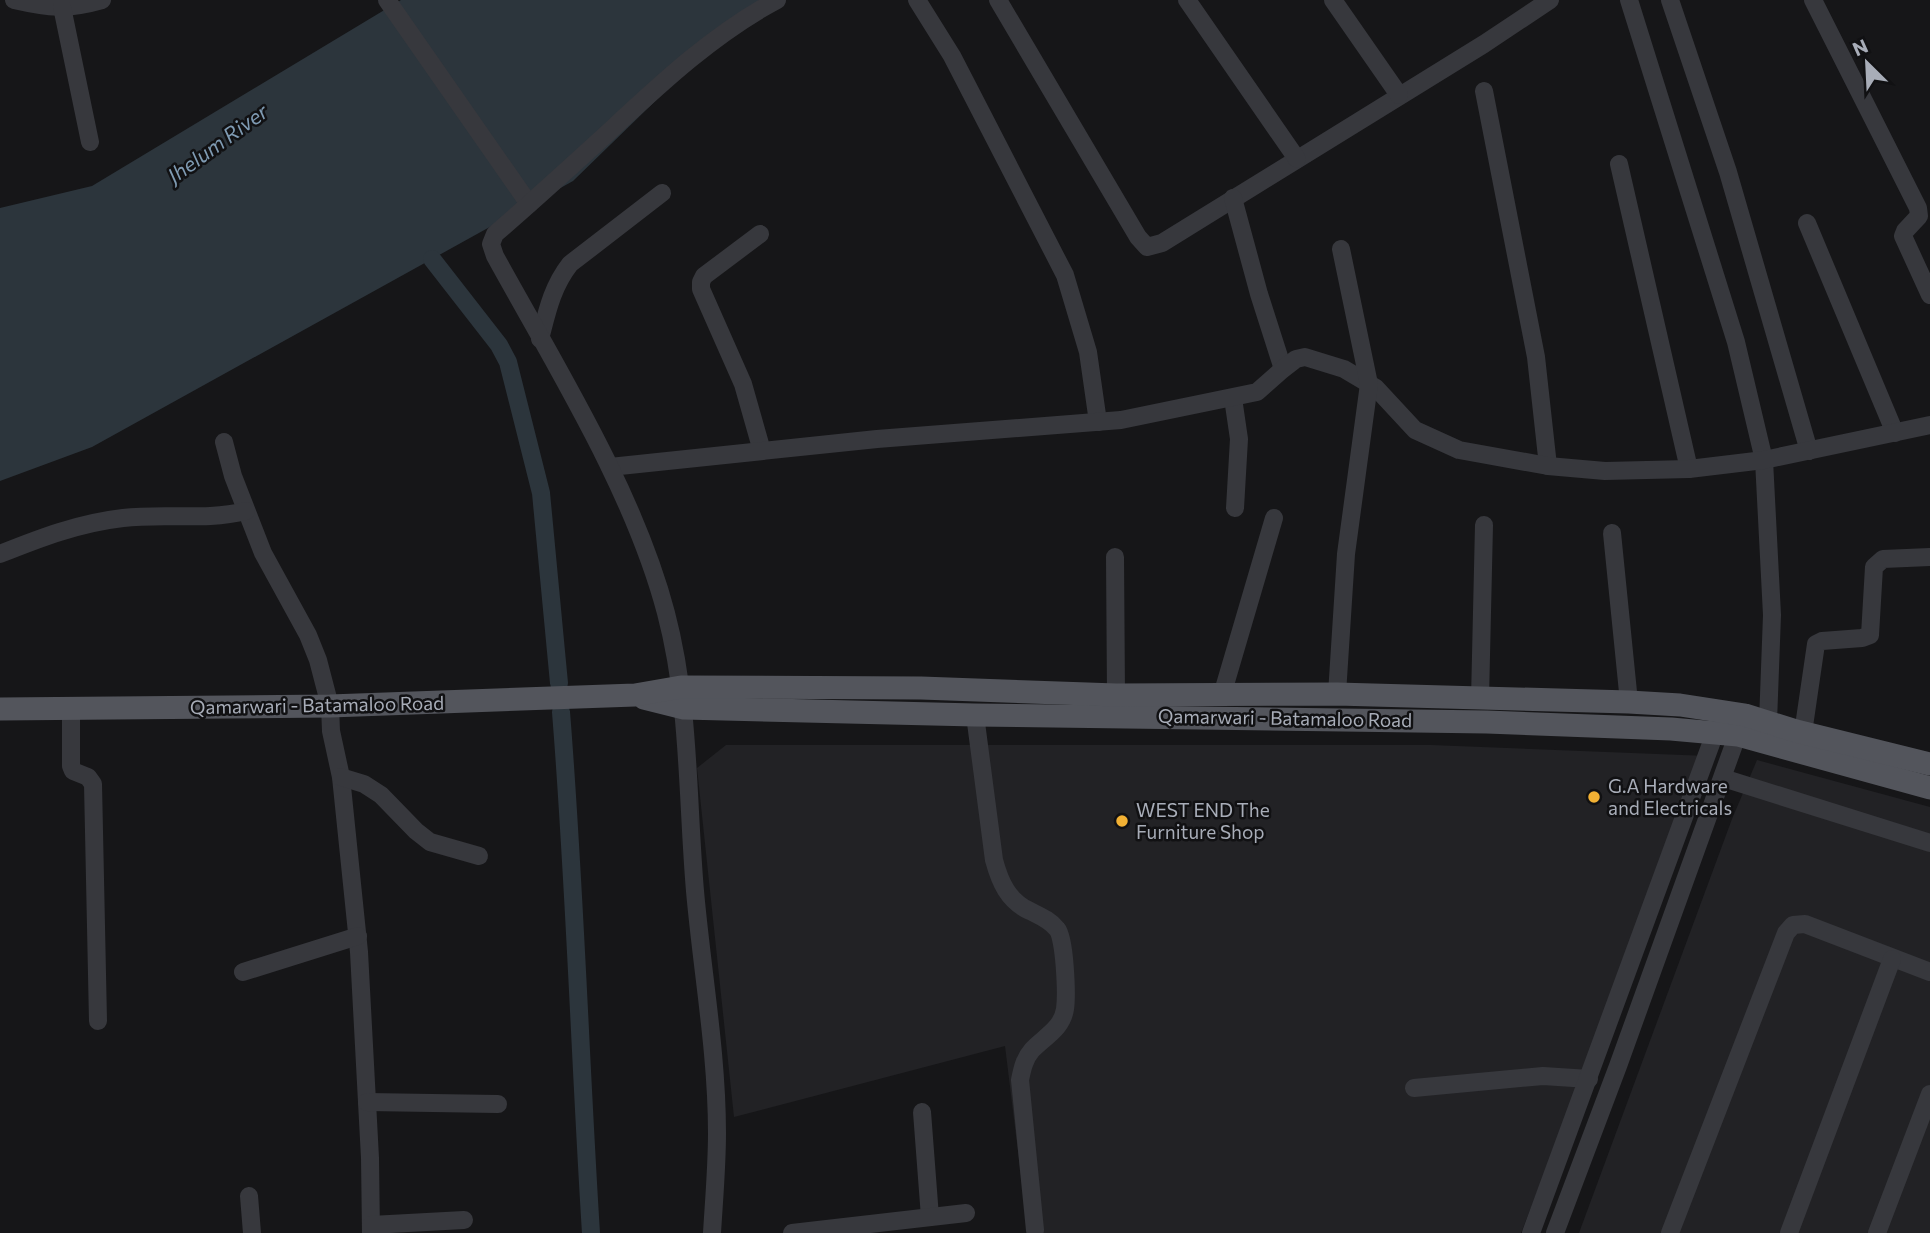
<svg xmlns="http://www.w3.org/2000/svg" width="1930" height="1233" font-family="Commissioner,sans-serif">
<rect width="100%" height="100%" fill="#161618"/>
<!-- built -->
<g fill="#222225">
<path d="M726,745h705l277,11 -187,477h-493l-23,-187 -271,71 -37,-349z"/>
<path d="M1757,760l173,47v426h-351l153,-414z"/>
</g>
<!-- water -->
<path fill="#2c353c" d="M401,0h358l-186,181 -481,266 -92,34v-273l92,-22z"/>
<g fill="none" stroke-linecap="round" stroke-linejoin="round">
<!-- canal -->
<g stroke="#2c353c" stroke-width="18">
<path d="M432,259l67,86 9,17 33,131 18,190"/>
<path d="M561,712c14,174 19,348 30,521"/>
</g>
<!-- minor -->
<g stroke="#37383d" stroke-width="18">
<path d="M14,0c35,8 53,10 88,0"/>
<path d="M387,0l142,204"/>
<path d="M917,0l35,56 113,219 23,77 10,70"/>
<path d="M998,0l140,237 9,10 15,-4 322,-199 66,-44"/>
<path d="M1187,0l110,159"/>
<path d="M1333,0l66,95"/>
<path d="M1629,0l107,342 28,118 8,155 -4,107"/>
<path d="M1670,0l58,172 81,279"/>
<path d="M1813,0l105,208 1,8 -14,15 -2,5 27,59"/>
<path d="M62,7l28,135"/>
<path d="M1484,91l52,266 12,109"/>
<path d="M1619,164l70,305"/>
<path d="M1233,198l26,96 24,75"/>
<path d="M1807,223l88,210"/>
<path d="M760,234l-56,42 -3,6v7l42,95 19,67"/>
<path d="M540,339c7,-27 12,-52 30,-75l92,-71"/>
<path d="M1233,398l6,41 -4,69"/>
<path d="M224,442l9,34 30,77 45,82 10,25 12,46 1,25 10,46 18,175 11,206 1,75"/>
<path d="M610,467l267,-28 244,-19 136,-28 26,-23 13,-10 9,-2 39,12 32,19 39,42 44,20 89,16 57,5 84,-2 75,-9 166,-35"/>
<path d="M1612,533l17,169"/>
<path d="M0,554c40,-16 79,-31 123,-36 42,-5 82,3 123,-7"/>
<path d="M1115,557l1,138"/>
<path d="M1337,694l9,-140 23,-170 -28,-135"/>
<path d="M1222,695l52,-177"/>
<path d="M1480,699l4,-174"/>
<path d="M71,709v57l2,5 15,6 5,7 5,237"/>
<path d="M975,715l19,145c6,22 14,41 36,51 10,5 20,9 27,18 8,9 10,66 8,80 -3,20 -21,28 -33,41 -8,9 -10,20 -12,30l15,150"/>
<path d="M1803,733l13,-89 6,-3 40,-3 8,-3 4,-68 9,-8 47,-2"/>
<path d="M341,777l23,7 17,11 35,36 14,11 49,14"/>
<path d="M1723,778l207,65"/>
<path d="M243,972l115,-36"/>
<path d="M1414,1088l129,-12 46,3"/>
<path d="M367,1102l131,2"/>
<path d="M922,1112l8,105"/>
<path d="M249,1196l3,37"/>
<path d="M371,1225l93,-5"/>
<path d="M712,1233c2,-33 5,-67 5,-100 0,-81 -15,-162 -22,-242 -8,-94 -5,-187 -29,-278 -32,-122 -110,-246 -171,-357l-4,-12 4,-10c36,-31 70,-62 105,-94 55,-51 111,-105 177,-140"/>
<path d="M792,1233l174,-20"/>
<path d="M1531,1233l188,-511"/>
<path d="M1555,1233l63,-167 123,-341"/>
<path d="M1670,1233l116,-300 7,-8 12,-1 125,48"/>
<path d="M1789,1233l103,-274"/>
<path d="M1877,1233l53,-139"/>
</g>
<!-- major -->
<g stroke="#53555c" stroke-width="23">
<path d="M644,698l40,10 291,7 512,7 184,7 67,6 192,53"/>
<path d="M0,709l330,-3 305,-11 46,-8 240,1 195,7 221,-1 292,8 51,3 65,10 51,16 134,33"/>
</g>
</g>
<!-- markers -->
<g fill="#f2b134" stroke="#111113" stroke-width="2.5">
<circle cx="1594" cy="797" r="7"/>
<circle cx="1122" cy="821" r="7"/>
</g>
<g text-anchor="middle" stroke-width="5" stroke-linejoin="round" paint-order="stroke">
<!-- street labels -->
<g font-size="19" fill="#a8adb8" stroke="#111113">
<text transform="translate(317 705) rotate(-1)" y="7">Qamarwari - Batamaloo Road</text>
<text transform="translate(1285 718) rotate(1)" y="7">Qamarwari - Batamaloo Road</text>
</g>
<!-- poi labels -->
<g font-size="19" fill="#a8adb8" stroke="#111113" text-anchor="start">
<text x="1608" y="793">G.A Hardware<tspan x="1608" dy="22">and Electricals</tspan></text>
<text x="1136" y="817">WEST END The<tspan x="1136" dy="22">Furniture Shop</tspan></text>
</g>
<!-- water labels -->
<g font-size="21" font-style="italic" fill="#7f9bb3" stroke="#111113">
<text transform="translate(218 144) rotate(-36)" y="7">Jhelum River</text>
</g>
</g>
<!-- north arrow -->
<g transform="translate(1867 63) rotate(336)" stroke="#111113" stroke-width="5" paint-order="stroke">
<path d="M0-5L12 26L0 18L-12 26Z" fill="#a8adb8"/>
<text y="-10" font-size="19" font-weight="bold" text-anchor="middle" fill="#a8adb8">N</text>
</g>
</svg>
